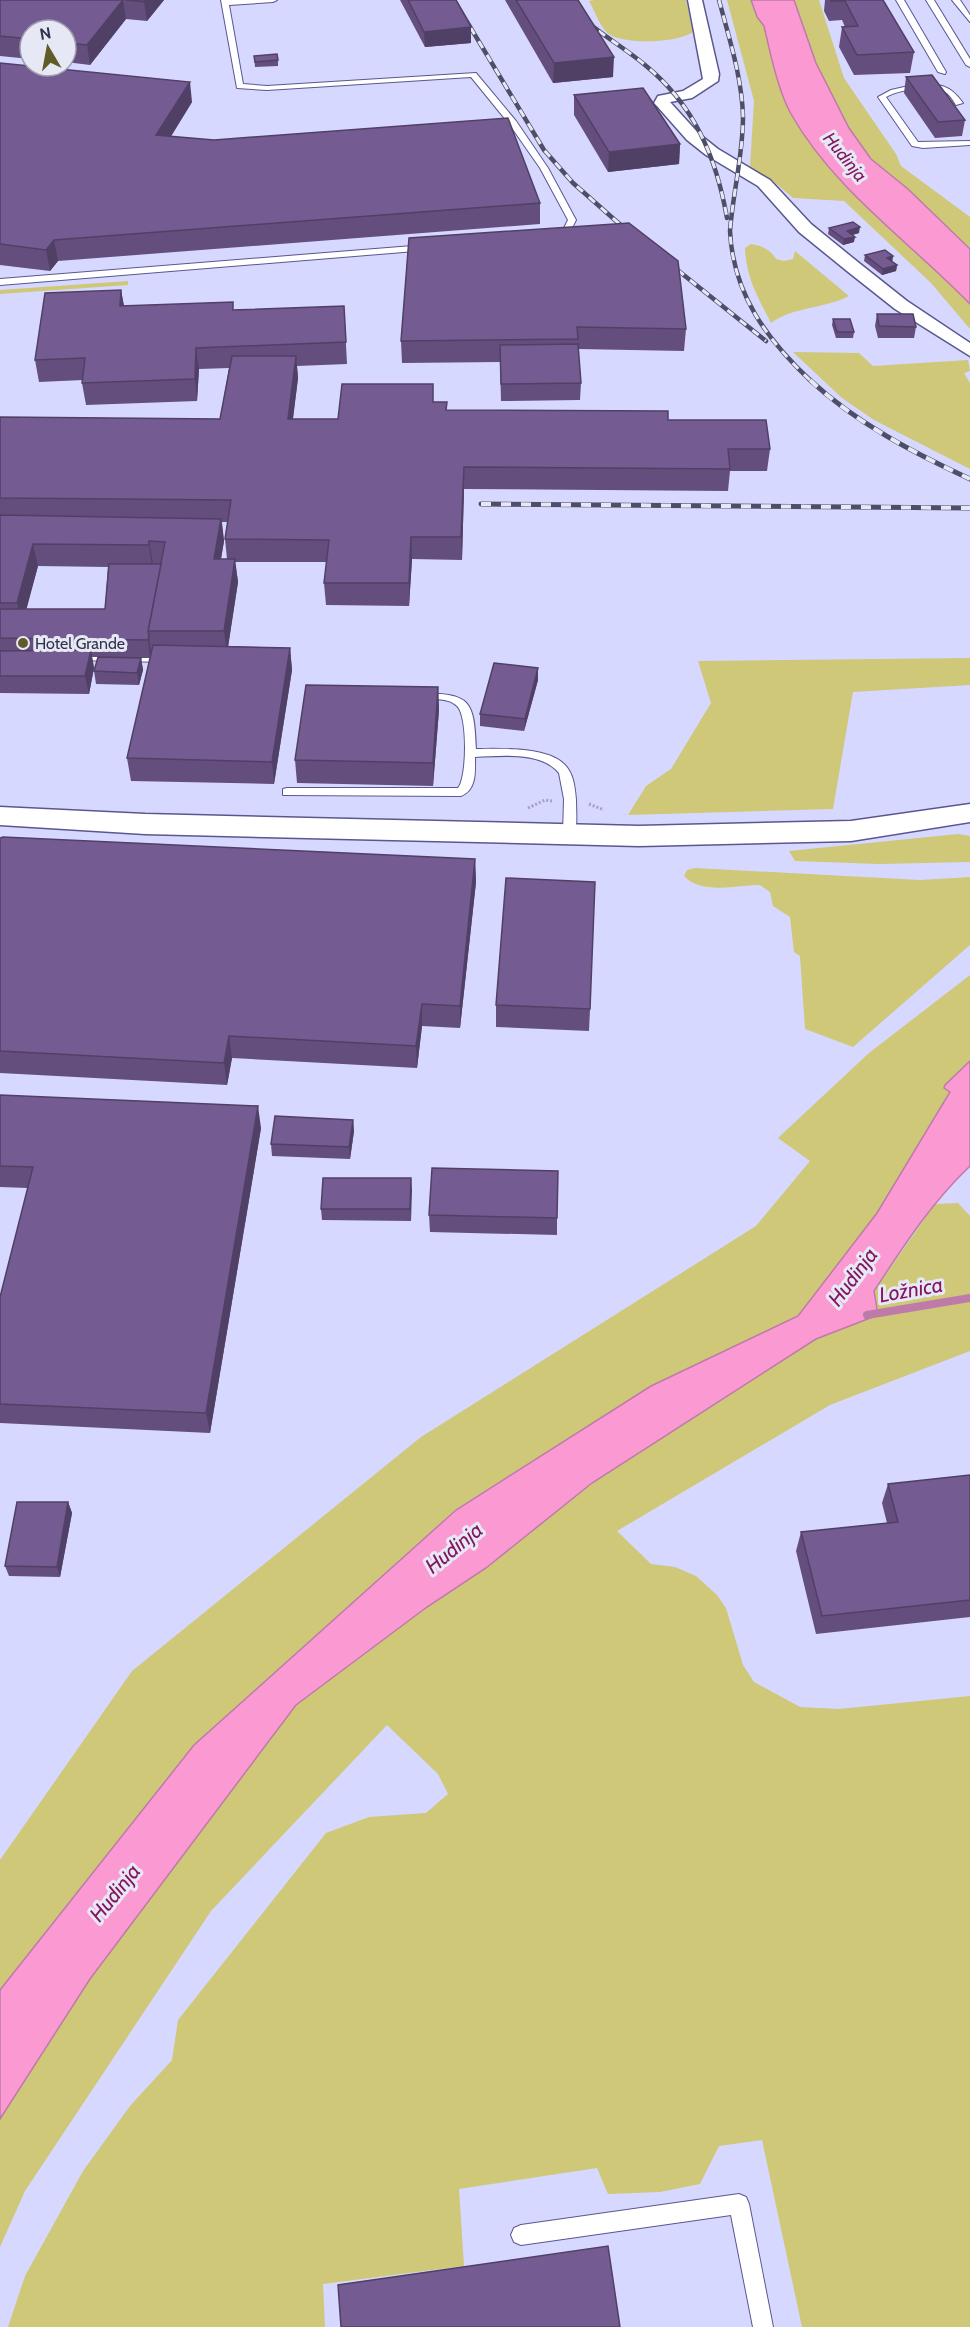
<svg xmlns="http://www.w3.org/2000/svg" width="970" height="2327" font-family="Cabin,sans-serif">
<rect width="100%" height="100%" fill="#d7d8ff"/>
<!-- green -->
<g fill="#cec878">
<path d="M594,0h92l7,32c-15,11 -69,13 -84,2 -9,-6 -14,-23 -20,-33z"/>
<path d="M727,0h24l6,17 7,9c6,26 14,65 27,88 43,76 120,128 179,190v25l-39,-46 -87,-82 -51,-3 -20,-17 -23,-14 4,-66z"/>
<path d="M794,0h25l25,78 52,76 5,12 69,51v32l-63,-60 -36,-30 -22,-31 -33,-65z"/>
<path d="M751,244c11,2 19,5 25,15l8,2 9,-2 2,-8 54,45c-25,13 -54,10 -78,27 -13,-25 -25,-46 -26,-75z"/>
<path d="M128,281v4l-128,9v-4z"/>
<path d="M793,352l66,1 14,13 95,-6 2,11 -6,2 6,10v86l-96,-49 -32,-22z"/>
<path d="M970,658v27l-117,7 -20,117 -205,6 18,-29 25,-17 40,-66 -13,-42z"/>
<path d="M958,834l12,2v26l-91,2 -84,-3 -6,-10z"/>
<path d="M695,868l225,12 50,-3v68l-117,102 -48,-18 -5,-73 -6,-4 -4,-35 -17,-11 -3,-14 -10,-7c-23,0 -59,10 -76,-9l3,-6z"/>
<path d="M970,975v86l-25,24 5,6 -73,122 -79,104 -147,69 -196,124 -261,235 -194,245v-130l132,-189 289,-234 335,-211 54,-65 -32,-23 91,-85z"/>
<path d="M958,1203l12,13v135l-140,54 -213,126 34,33 24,3 21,9 21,19 9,13 17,57 11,17 46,25 39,2 131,-13v631h-168l-40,-187 -43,6 -19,38 -40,8 -52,2 -11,-26 -138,21 5,77 -141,18 2,43h-317l17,-51 58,-105 47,-65 42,-46 6,-40 148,-187 43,-16 57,-4 22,-19 -10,-20 -51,-49 -176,186 -186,280 -25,56v-128l90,-140 206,-274 131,-98 59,-39 106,-85 224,-144 62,-24 -4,-24 61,-87z"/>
</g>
<!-- water -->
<g fill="#fb9ad2" stroke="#be7aa9" stroke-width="1.5">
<path d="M751,0h43l22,63 33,65 22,31 37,30 62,60v55c-60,-62 -136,-114 -179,-190 -13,-23 -21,-62 -27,-88l-7,-9z"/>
<path d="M970,1061v105c-39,37 -67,81 -96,125l4,24 -62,24 -224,144 -106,85 -59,39 -131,98 -206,274 -90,140v-129l194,-245 262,-235 195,-124 147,-70 79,-103 73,-121 -6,-4 1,-3z"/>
</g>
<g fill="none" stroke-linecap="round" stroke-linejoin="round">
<!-- stream -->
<path stroke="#be7aa9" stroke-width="8" d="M867,1315l103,-17"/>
<defs>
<g id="service">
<path d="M221,0h56l-4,2 -44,3 14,79 24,2 209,-13 40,48 32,47 28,52 -6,12 -16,6 -4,-3 13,-5 5,-10 -28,-52 -30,-43 -39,-48 -204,13 -30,-2z"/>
<path d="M896,0h8l42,72 -1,2 -7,-2z"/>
<path d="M926,0h8l36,59v8l-4,-2z"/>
<path d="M952,0h8l10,15v7z"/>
<path d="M913,85c24,-1 35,-3 50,18l-7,2c-3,-5 -7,-12 -13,-14 -13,-6 -45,-1 -57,6l32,45 52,-1v4l-47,3 -11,-2 -34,-49 13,-7z"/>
<path d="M425,245l4,3 -1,2 -428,35v-6z"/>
<path d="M74,655l92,1 5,3 -5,3 -96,-2v-4z"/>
<path d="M420,693c51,1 54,7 56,56 24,0 71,-3 89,16 9,9 10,24 11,35 0,12 2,26 -3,37l-4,1 -6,-4 1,-35 -5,-26c-18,-22 -59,-17 -84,-16 0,14 2,33 -14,39l-178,-1v-6l4,-1h171c9,-10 10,-72 -1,-82 -10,-10 -28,-5 -41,-8l-1,-2z"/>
<path d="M739,2194l7,3 3,7 24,123h-20l-22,-112 -210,30 -7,-3 -3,-7 3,-7 7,-3z"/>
</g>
<path id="minor" d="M688,0h14l17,74 -1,7 -26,17 -22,4 29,32 19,15 52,31 41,44 48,39 48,38 63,42v13l-75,-47 -48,-38 -48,-39 -41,-46 -52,-31 -19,-15 -30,-34 -3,-3 4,-7 25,-5 20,-12z"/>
<path id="tertiary" d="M970,804v18l-119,19 -212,5 -494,-12 -145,-9v-18l145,7 494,12 212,-5z"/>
</defs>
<!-- service casing -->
<use href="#service" stroke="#5a578f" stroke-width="2"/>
<!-- minor casing -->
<use href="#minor" stroke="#5a578f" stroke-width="3"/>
<!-- tertiary casing -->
<use href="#tertiary" stroke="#5a578f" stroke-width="3"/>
<!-- path -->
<g stroke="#a1a1c4" stroke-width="3" stroke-dasharray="2 2" stroke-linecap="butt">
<path d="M589,804l15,6"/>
<path d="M528,808l17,-8 7,1"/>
</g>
<!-- service -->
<use href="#service" fill="#fff" fill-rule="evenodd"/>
<!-- minor -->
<use href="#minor" fill="#fff" fill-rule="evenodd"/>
<!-- tertiary -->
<use href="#tertiary" fill="#fff" fill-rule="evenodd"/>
<defs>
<g id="rail-far1">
<path d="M454,0l90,150 29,33 59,52"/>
<path d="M719,0c10,38 23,77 24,117 0,38 -10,75 -13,114 3,63 37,109 82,151"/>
<path d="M586,21c19,16 40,28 59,44 49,40 71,91 82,153"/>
<path d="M665,260l101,81"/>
</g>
<g id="rail">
<path d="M810,380c46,43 104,73 160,99"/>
<path d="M481,504l489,4"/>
</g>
</defs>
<!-- rail-far1 casing -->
<use href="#rail-far1" stroke="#4e4e69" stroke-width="4.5"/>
<!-- rail casing -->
<use href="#rail" stroke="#4e4e69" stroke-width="5"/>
<!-- rail-far1 -->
<use href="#rail-far1" stroke="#e7e8f5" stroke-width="3" stroke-dasharray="8" stroke-linecap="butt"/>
<!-- rail -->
<use href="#rail" stroke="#e7e8f5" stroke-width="4" stroke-dasharray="10" stroke-linecap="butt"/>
</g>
<!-- wall -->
<g fill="#644e7d" fill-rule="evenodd">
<path d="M0,0h164l-17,21 -21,-2 -36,46 -24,-3v-32h-36v29l-30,-3z"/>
<path d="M400,0h56l15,43 -46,4z"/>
<path d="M505,0h73l35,77 -60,6z"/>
<path d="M825,0h58l31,52 -4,21 -56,2 -15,-28 3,-20h3l-3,-7 -13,1 -5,-10z"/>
<path d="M254,56l24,4v6l-23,1z"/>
<path d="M0,63l192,39 -21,34 369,67v21l-482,37 -8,10 -50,-6z"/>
<path d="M906,77l59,43 -3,16 -27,2 -31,-45z"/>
<path d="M574,95l106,49 -1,20 -71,8 -34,-57z"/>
<path d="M829,228l30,5 -6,2 1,7 -11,3 -15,-11z"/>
<path d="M409,238l277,91 -2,22 -106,-2 3,34 -1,17 -79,1 -1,-39 -98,1 -1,-22z"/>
<path d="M865,255l28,1 -1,6 5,3 -1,6 -14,4 -18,-14z"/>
<path d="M121,290l3,16 110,4 110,-4 3,58 -50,2 1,12 -5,41h45l96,-17 13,8 221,10 102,29 -3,22h-37l-2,20 -264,-2 -2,71 -50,-1 -3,47 -83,-1 -2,-22 3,-21h-92l3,20 -10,64 62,2 2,22 -18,114 -143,-3 -4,-23 23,-100h-9l2,12 -4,15 -43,-1 -2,-13 4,-14h-6l2,11 -5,26 -89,-1v-276l220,2 9,-51 -30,1 -2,32 -111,4 -4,-22 1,-3 -44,2 -4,-22zM222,522h6l-3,17 2,20h-6l3,-18zM38,566l70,1 -3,42h-79z"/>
<path d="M877,314l39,13 -2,11h-36l-3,-12z"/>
<path d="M833,319l21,13 -1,6h-17l-4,-13z"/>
<path d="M538,668v12l-14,51 -44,-5v-12z"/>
<path d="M438,687l1,23 -6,76 -136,-3 -2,-23z"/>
<path d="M0,838l475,21 1,23 -16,146 -38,-2 -5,42 -185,-10 -5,27 -227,-12z"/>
<path d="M496,1005l94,4 -1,22 -93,-4z"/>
<path d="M0,1095l261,33 -51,305 -210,-10v-126l28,-109 -28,-1z"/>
<path d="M353,1120l1,11 -4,28 -78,-3 -1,-12z"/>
<path d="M411,1178v43l-89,-1 -1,-11z"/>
<path d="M429,1215l128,3v17l-127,-3z"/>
<path d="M970,1475v142l-154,17 -20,-83 5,-19 86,-9 -5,-20 6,-19z"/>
<path d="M68,1502l4,11 -12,64 -51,-1 -4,-10z"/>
</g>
<!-- shaded-wall -->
<g fill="#514066">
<path d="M123,0l3,19 -36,46 -3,-20z"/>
<path d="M146,0h18l-17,21 -3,-19z"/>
<path d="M471,27v16l-46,4 -1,-15z"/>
<path d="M614,57l-1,20 -60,6 1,-20z"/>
<path d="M190,82l2,20 -33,54 -3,-21z"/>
<path d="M680,144l-1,20 -71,8 1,-20z"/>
<path d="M860,227l-1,6 -12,3v-5z"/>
<path d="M855,237l-1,5 -11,3 1,-6z"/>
<path d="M54,240l4,21 -8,10 -4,-21z"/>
<path d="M893,256l-1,6 -5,-4z"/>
<path d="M897,265l-1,6 -14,4 1,-6z"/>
<path d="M121,290l4,22 -5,-6z"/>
<path d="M196,348l3,21 -2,32 -2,-22z"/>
<path d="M296,356l2,22 -8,63 -2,-22z"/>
<path d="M464,467v22l-2,71 -1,-23z"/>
<path d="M221,519l3,22 -7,41 -3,-23z"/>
<path d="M411,537l1,22 -3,47v-23z"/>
<path d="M149,541l4,22 -1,4 -3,-22z"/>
<path d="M33,544l5,22 -16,60 -5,-23z"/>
<path d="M235,559l3,23 -11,72 -3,-23z"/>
<path d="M149,635l2,18 -1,5 -2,-18z"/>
<path d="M290,648l2,22 -18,114 -2,-22z"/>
<path d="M91,650l3,18 -5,26 -4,-18z"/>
<path d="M141,658l2,12 -4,15 -2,-12z"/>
<path d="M538,668v12l-14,51 1,-12z"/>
<path d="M438,687l1,23 -6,76v-23z"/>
<path d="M475,859l1,23 -16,146v-22z"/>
<path d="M422,1004v22l-5,42 -1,-22z"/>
<path d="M229,1036l3,22 -5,27 -3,-22z"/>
<path d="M258,1106l3,22 -51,305 -4,-20z"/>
<path d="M353,1120l1,11 -4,28 -1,-12z"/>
<path d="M411,1178l1,12 -1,31 -1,-12z"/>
<path d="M68,1502l4,11 -12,64 -3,-10z"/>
</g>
<!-- building -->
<g fill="#745b91" stroke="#514066" stroke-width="1.5">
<path d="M0,0h123l-36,45 -21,-2v-13h-36v9l-30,-3z"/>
<path d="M126,0h20l-2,2z"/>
<path d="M408,0h48l15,27 -47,5z"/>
<path d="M516,0h62l36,57 -60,6z"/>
<path d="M831,0h52l31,52 -57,3 -15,-28 16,-1 -13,-25h-14z"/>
<path d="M277,54l1,6 -23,2 -1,-6z"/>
<path d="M0,63l190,19 -34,53 58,5 294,-22 32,85 -486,37 -8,10 -46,-6z"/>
<path d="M932,75l33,45 -27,2 -32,-45z"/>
<path d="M643,88l37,56 -71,8 -35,-57z"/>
<path d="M853,222l7,5 -13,4 8,6 -11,2 -15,-11z"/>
<path d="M629,223l49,38 8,68 -109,-2 1,12 -177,2 8,-103z"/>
<path d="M885,250l8,6 -6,2 10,7 -14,4 -18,-14z"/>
<path d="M121,290l-1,16 113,-4v8l111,-4 2,36 -150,6 -1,31 -113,4 3,-25 -50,2 10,-67z"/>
<path d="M877,314h36l3,13 -37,-1z"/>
<path d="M833,319h17l4,13h-17z"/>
<path d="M578,344l3,39 -80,1 -1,-39z"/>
<path d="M232,356h64l-8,63h50l4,-35h91v18h14l-1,8 222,1v9h98l4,29h-42l2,20 -266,-2 -3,70h-50l-2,46h-85l5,-43 -104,-1 6,-39 -231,-2v-81l220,2z"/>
<path d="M0,515l221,4 -7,40h21l-11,72h-76l17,-89 -16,-1v4l-116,-1 -16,59h-17z"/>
<path d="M109,564h52l-13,67 1,4 -1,5 -148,-2v-29h105z"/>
<path d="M153,645l137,3 -18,114 -145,-4z"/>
<path d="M91,650l-6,26h-85v-25z"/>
<path d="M98,657l43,1 -4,15 -43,-2z"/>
<path d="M494,663l44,5 -13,51 -45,-5z"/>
<path d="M306,685l132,2 -5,76 -138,-3z"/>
<path d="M3,837l472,22 -15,147 -38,-2 -6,42 -187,-10 -5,27 -224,-12v-213z"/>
<path d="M506,878l89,4 -5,127 -94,-4z"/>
<path d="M0,1095l258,11 -52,307 -206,-9v-107l33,-130 -33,-1z"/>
<path d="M275,1116l78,4 -4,27 -78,-3z"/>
<path d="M432,1168l126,3 -1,47 -128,-3z"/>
<path d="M323,1178h88l-1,31h-89z"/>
<path d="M970,1475v125l-148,16 -21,-84 97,-10 -10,-38z"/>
<path d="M17,1502h51l-11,65 -52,-1z"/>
<path d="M608,2246l12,81h-279l-3,-42z"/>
</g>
<!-- markers -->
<circle fill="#605c29" stroke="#e7e8f5" stroke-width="2" cx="23" cy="643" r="6"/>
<g text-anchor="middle" stroke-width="6" stroke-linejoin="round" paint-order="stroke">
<!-- far-poi labels -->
<g font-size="16" fill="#313049" stroke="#e7e8f5" text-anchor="start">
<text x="35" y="649">Hotel Grande</text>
</g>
<!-- far-water labels -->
<g font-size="18" font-style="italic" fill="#82175f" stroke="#e7e8f5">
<text transform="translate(845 157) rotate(51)" y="6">Hudinja</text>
</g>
<!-- water labels -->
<g font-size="21" font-style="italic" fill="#82175f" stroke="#e7e8f5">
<text transform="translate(853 1277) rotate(-53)" y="7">Hudinja</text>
<text transform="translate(911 1290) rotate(-10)" y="7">Ložnica</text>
<text transform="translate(454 1548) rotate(-39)" y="7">Hudinja</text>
<text transform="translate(115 1893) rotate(-51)" y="7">Hudinja</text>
</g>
</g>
<!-- north arrow -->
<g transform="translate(48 48) rotate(350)"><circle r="28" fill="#e7e8f5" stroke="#9e9eb0" stroke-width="1.5"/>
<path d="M0-4.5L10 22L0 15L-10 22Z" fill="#605c29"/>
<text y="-9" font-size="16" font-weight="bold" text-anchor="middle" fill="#313049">N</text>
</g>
</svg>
